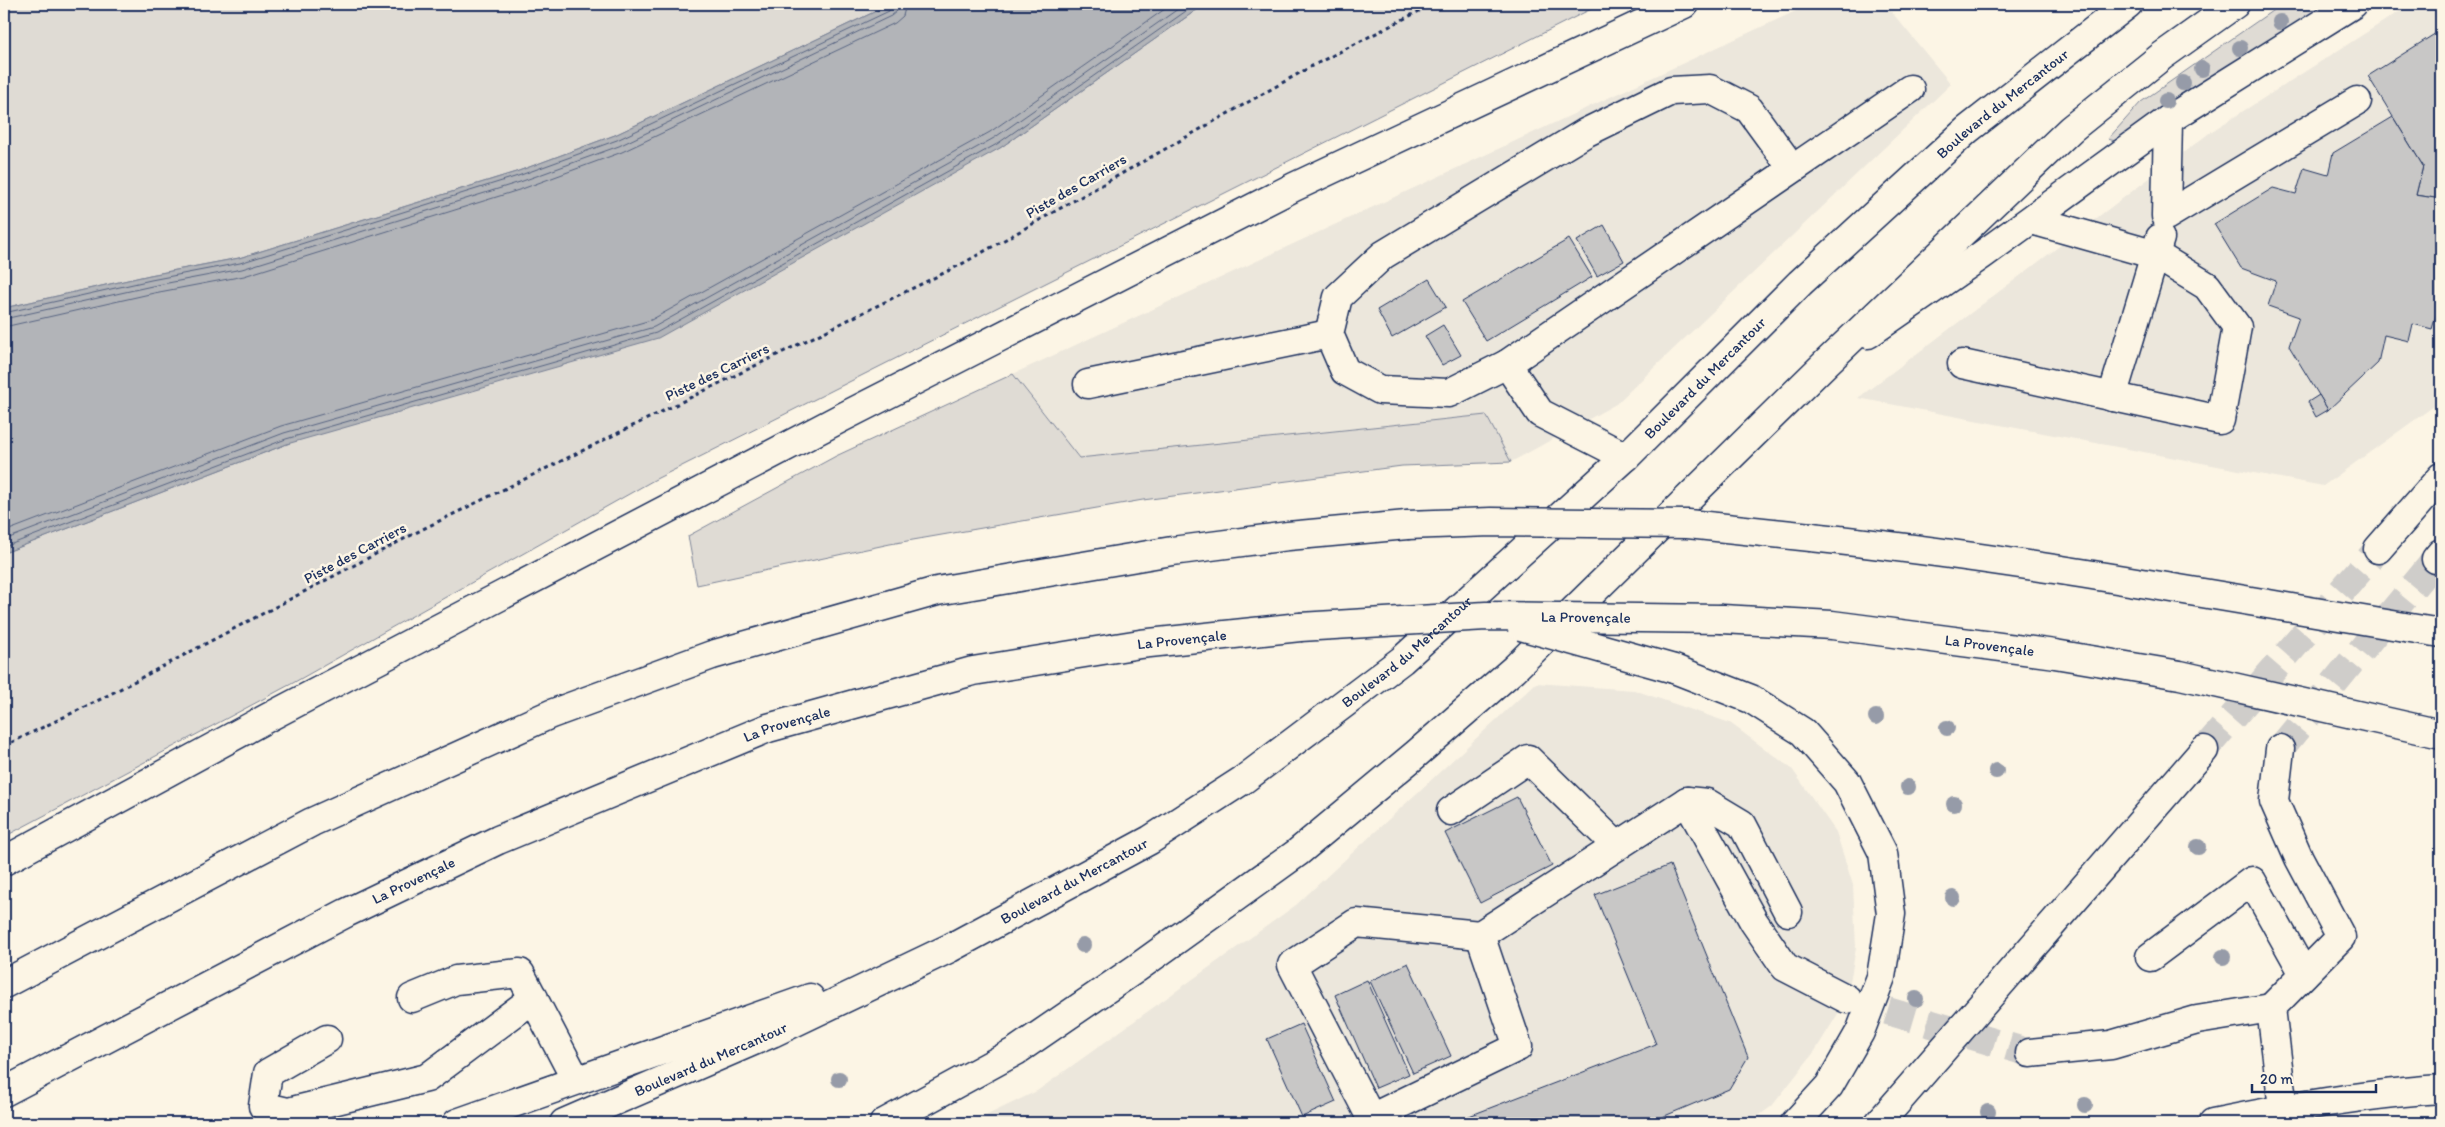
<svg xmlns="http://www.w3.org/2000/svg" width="2445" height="1127" font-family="Itim,sans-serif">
<rect width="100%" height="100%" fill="#fcf5e5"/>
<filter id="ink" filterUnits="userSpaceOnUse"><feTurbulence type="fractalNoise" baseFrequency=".02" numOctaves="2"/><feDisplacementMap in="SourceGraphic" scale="10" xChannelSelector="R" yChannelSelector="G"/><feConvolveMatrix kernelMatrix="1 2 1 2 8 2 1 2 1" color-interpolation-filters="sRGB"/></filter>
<g filter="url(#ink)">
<!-- built -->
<g fill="#ece7dc">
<path d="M1811,4h74l66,80 -335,320 -105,58 -25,-47 -407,43 -66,-84z"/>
<path d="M2411,4h30v397l-118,85 -465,-88 354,-267z"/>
<path d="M1536,683l98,7 96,33 62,46 44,63 17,53 3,63 -9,51 -32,52 -43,55 -23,17h-778l66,-32 259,-186z"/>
</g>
<!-- green -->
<g fill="#dfdbd4" stroke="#7d8599">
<path d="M4,4h887l-276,131 -99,37 -277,86 -89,17 -146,33z"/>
<path d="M1205,4h396l-947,476 -361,203 -289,154v-284l283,-109 713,-296z"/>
<path d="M2282,4h48l-215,137 -7,-2 33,-37z"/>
<path d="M1013,374l66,84 407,-43 25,47 -109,4 -259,34 -253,44 -193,41 -9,-49 148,-80z"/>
</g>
<!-- water -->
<path fill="#b2b4b8" stroke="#767f94" d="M891,4h314l-205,144 -342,190 -371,106 -283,109v-245l146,-33 89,-17 277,-86 99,-37z"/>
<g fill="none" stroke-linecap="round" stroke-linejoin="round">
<!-- shore -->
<g stroke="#576482" stroke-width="1">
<path d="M4,313l147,-33 89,-17 278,-87 99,-36 272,-129 3,-7"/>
<path d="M4,319l148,-33 90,-17 278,-87 99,-36 272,-130 6,-5 1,-7"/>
<path d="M4,327l150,-34 90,-17 278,-87 100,-37 273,-129 8,-7 3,-12"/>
<path d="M4,532l277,-106 370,-106 339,-188 182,-128"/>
<path d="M4,540l280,-107 370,-106 340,-189 191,-134"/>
<path d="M4,547l282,-108 370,-106 341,-189 199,-140"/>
</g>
</g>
<!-- building -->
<g fill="#c8c7c6" stroke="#1b2f5e">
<path d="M2441,30v169l-25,-4 7,-29 -55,-90z"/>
<path d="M2393,117l30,49 -7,29 25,4v110h-3l-6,20 -19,-5 -4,17 -25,-6 -6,28 -50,47 -39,-64 10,-29 -31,-11 8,-25 -35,-13 -27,-44 59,-36 23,6 8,-26 24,7 5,-22z"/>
<path d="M1604,225l20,36 -27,15 -20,-35z"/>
<path d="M1569,239l23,38 -106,64 -24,-39z"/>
<path d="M1429,279l17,28 -54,31 -15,-28z"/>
<path d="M1443,325l18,30 -19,10 -17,-29z"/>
<path d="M2319,395l9,15 -12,7 -8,-15z"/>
<path d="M1517,797l35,69 -72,37 -35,-70z"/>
<path d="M1670,865l78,192 -19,32 -81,34h-197l205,-79 -61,-149z"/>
<path d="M1408,963l43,93 -38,17 -43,-92z"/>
<path d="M1367,980l42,94 -33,14 -41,-93z"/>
<path d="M1301,1024l35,78 -34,15 -35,-78z"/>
</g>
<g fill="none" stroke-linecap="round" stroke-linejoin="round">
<!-- minor-tunnel -->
<g stroke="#cfcdca" stroke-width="28" stroke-dasharray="28 14" stroke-linecap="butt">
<path d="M2280,749l156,-190"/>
<path d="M1847,999l183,54"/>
</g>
<!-- highway-tunnel -->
<path stroke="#cfcdca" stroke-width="28" stroke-dasharray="28 14" stroke-linecap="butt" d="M2204,750l174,-201"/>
<defs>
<g id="minor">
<path d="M2168,120l-2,96 191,-115"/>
<path d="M1868,334l114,-79 186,-135 185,-116"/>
<path d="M1507,364l-58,29 -69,-3 -35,-19 -16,-37 9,-37 45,-42 202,-122 86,-42 39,-2 39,20 43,59"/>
<path d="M1962,364l258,56 17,-93 -30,-41 -51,-31 -124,-35"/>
<path d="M1088,384l241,-50"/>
<path d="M2112,397l48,-159"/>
<path d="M1626,457l-86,-44 -33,-49 403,-275"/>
<path d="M2436,559l5,-6"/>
<path d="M2280,749l-6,52 25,57 42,79 -70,71 12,100"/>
<path d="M1687,801l67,121 31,45 62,32"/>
<path d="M1451,811l77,-52 89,87"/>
<path d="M2150,957l102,-76 52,93"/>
<path d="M412,998l44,-18 64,-7 56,107"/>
<path d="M327,1039l-59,34 -5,33 25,6 139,-34 107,-80"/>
<path d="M2030,1053l81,-8 86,-25 74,-12"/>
<path d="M1371,1118l-79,-153 64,-42 124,12"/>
<path d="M1369,1123l2,-5 147,-71 -38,-112 207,-134 20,2 35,21 46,88"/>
</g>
<g id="major">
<path d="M457,1123l353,-125"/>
<path id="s1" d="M564,1123l208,-90 178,-85 200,-108 93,-60 159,-120 224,-203 174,-174 167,-153 161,-126"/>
<path d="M884,1123l132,-72 121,-83 160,-115 118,-98 99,-86 313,-307 244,-233 91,-73 73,-52"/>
</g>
<g id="highway">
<path d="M1811,537c211,22 421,62 630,96"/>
<path d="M2378,549l63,-72"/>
<path id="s2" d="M1722,619l110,6 223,29 125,21 261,59"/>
<path d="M1674,669l77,30 52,33 44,50 36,71 8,61 -10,63 -21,55 -31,54 -34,37"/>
<path d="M4,861l265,-144 572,-299 453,-231 390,-183"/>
<path d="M4,984l308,-162 239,-108 161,-59 225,-64 235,-40 116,-15 119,-11"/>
<path id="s3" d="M4,1092l342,-179 152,-73 270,-112 205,-57 167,-27 160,-17"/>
<path d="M1879,1123l325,-373"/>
<path d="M2213,1123c76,-16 151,-29 228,-34"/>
</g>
</defs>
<!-- minor casing -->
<use href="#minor" stroke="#1b2f5e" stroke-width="31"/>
<!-- major casing -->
<use href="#major" stroke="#1b2f5e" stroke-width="31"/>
<!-- highway casing -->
<use href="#highway" stroke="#1b2f5e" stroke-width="31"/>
<!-- path -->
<path stroke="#1b2f5e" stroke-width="3" stroke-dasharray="4 4" stroke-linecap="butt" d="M4,746l93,-45 326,-172 537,-264 352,-199 121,-62"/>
<!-- minor -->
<use href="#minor" stroke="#fcf5e5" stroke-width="28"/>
<!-- major -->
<use href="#major" stroke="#fcf5e5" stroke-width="28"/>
<!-- highway -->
<use href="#highway" stroke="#fcf5e5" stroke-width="28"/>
<defs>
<g id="highway-bridge">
<path d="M1407,525l84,-3 197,2 123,13"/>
<path d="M1521,626l153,43"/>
<path id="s4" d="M1300,627l186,-11 236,3"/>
</g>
</defs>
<!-- highway-bridge casing -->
<use href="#highway-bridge" stroke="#1b2f5e" stroke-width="31" stroke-linecap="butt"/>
<!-- highway-bridge -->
<use href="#highway-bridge" stroke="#fcf5e5" stroke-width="28"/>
</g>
<!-- trees -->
<g fill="#969ba8">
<circle cx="2280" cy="22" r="8"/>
<circle cx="2240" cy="48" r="8"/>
<circle cx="2202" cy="69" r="8"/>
<circle cx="2183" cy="83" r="8"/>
<circle cx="2166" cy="101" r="8"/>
<circle cx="1876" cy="717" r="8"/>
<circle cx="1947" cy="728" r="8"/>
<circle cx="1996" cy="771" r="8"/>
<circle cx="1908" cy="787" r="8"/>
<circle cx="1954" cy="804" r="8"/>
<circle cx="2198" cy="847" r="8"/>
<circle cx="1953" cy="898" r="8"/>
<circle cx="1083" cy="945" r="8"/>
<circle cx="2223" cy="957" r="8"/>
<circle cx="1916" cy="999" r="8"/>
<circle cx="839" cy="1079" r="8"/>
<circle cx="2085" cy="1105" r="8"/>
<circle cx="1988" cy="1112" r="8"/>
</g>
</g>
<g text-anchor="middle" stroke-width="5" stroke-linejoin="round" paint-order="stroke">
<!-- street labels -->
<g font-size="15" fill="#1b2f5e" stroke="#fcf5e5">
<text dy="5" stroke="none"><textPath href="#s1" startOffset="1780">Boulevard du Mercantour</textPath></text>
<text transform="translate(1076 186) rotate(-30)" y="5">Piste des Carriers</text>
<text transform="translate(717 372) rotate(-26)" y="5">Piste des Carriers</text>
<text dy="5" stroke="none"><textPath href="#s1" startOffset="1375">Boulevard du Mercantour</textPath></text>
<text transform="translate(355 553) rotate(-28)" y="5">Piste des Carriers</text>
<text dy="5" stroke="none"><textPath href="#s4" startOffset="286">La Provençale</textPath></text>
<text dy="5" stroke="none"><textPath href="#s3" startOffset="1271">La Provençale</textPath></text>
<text dy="5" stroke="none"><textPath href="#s2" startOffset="269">La Provençale</textPath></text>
<text dy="5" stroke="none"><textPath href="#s1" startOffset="970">Boulevard du Mercantour</textPath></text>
<text dy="5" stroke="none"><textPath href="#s3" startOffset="866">La Provençale</textPath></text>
<text dy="5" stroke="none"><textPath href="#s3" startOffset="461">La Provençale</textPath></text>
<text dy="5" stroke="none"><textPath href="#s1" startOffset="565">Boulevard du Mercantour</textPath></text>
<text dy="5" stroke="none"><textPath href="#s1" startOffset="160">Boulevard du Mercantour</textPath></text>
</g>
</g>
<!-- margin -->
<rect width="2445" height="1127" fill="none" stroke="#fcf5e5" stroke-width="20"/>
<rect x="10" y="10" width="2425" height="1107" fill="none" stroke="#1b2f5e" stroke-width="2" filter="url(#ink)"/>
<!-- scale -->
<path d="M2252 1084v8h124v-8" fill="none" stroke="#1b2f5e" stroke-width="2.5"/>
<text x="2260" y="1084" font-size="15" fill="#1b2f5e" stroke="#fcf5e5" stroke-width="4" paint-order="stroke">20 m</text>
</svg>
